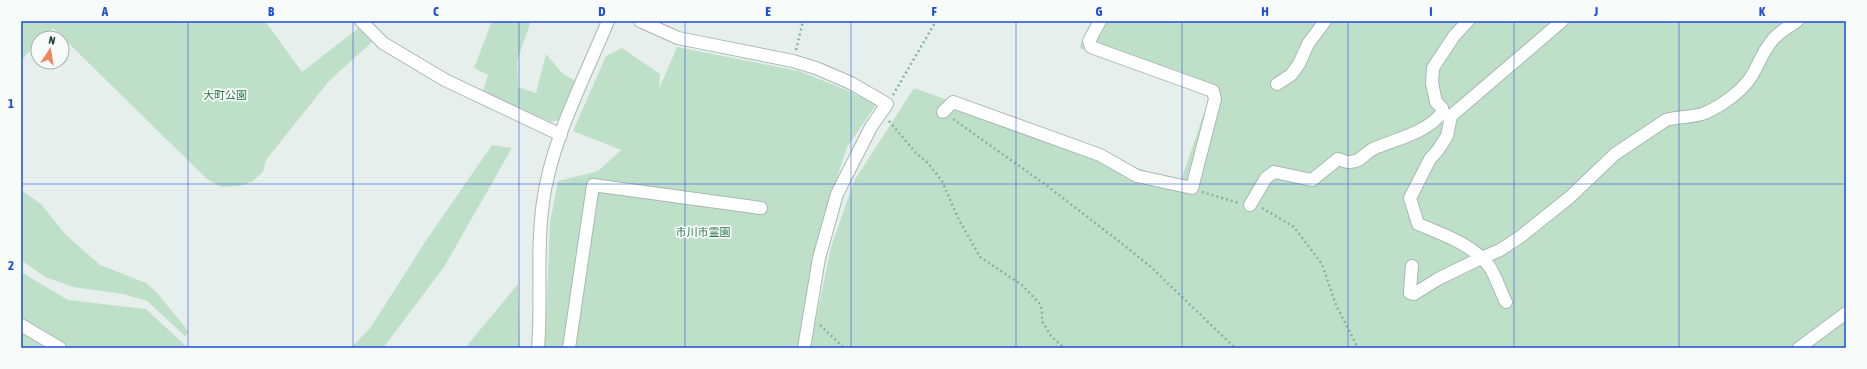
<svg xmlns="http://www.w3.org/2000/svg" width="1867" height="369" font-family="'Asap Condensed','Noto Sans JP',sans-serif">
<rect width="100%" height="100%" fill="#e6efeb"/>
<!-- green -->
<g fill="#bfe0c8">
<path d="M21,21h244l37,51 58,-45 12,15 -43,39 -63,79 -3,12 -10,9 -13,5 -18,1 -15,-8 -154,-151 -10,10h-5v5l-17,17z"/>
<path d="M492,21h39l-14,40 1,26 18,6 10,-39 17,20 13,7 -17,39 -8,2 -68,-31 5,-16 -14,-7z"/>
<path d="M1091,21h755v327h-1036l21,-101 23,-66 60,-93 266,95 30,-87 -131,-48z"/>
<path d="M677,47l122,24 50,20 27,14 -29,42 -25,77 -22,124h-255l5,-125 8,-42 40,-10 23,-21 -48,-19 33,-75 16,-8 38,26 -1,15z"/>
<path d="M492,145l20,3 -68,119 -61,81h-32l20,-21 54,-85z"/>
<path d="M21,190l20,14 24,30 35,31 46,18 12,11 31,38 -4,4 -38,-35 -24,-7 -50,-7 -28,-10 -24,-17z"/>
<path d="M21,272l47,28 78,9 42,39h-167z"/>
<path d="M518,284l2,64h-55z"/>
</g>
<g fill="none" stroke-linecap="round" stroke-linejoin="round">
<defs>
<g id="minor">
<path d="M361,21l22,22 62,37 116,55"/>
<path d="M640,21l38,17 115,23 23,7 35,15 36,21 -16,23 -34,67 -18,64 -15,90"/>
<path d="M1277,84l14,-9 8,-11 9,-20 17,-23"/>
<path d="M943,112l10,-10 147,53 37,21 55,12 23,-89 -2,-8 -122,-44 -2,-6 11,-20"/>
<path d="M1250,205l16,-27 8,-6 38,8 26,-21c4,1 9,4 12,3 11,0 15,-9 23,-13 25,-11 52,-15 70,-37l-1,-4 -6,-6 -4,-19 1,-15 21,-32 14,-15"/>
<path d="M1412,266l-2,24v3l4,1 24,-15 39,-19 23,-10 20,-13 50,-40 45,-43 51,-34c13,-4 26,-2 39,-7 16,-7 36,-21 46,-36 7,-11 11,-24 20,-35 6,-9 17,-15 26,-21"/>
<path d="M1506,302c-6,-11 -10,-26 -17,-36 -17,-22 -47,-32 -71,-42l-8,-26 20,-39 8,-9 9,-14 4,-20 111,-95"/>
<path d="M21,325l39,23"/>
<path d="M538,348c4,-49 -2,-98 5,-146 8,-61 42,-125 65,-181"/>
<path d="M569,348l24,-163 168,23"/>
<path d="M1799,348l47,-35"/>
</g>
</defs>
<!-- minor casing -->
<use href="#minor" stroke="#a8b8b2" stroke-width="14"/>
<!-- path -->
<g stroke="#86b3a5" stroke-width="2.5" stroke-dasharray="2 3" stroke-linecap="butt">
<path d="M796,50l7,-29"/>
<path d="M893,95l43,-74"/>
<path d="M953,119l93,66 79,61 26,21 84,81"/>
<path d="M889,121l27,32 12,10 14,18 16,37 22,39 42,28 18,19 2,6v11l9,15 13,12"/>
<path d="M1202,192l37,11"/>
<path d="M1262,208l32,19 28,37 14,41 22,43"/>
<path d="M820,325l24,23"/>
</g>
<!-- minor -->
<use href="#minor" stroke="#fff" stroke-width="12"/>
</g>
<!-- grid -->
<path fill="none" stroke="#1d4ed8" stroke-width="1" stroke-opacity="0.55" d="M188,21v327M353,21v327M519,21v327M685,21v327M851,21v327M1016,21v327M1182,21v327M1348,21v327M1514,21v327M1679,21v327M21,184h1825"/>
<g text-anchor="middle" stroke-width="3.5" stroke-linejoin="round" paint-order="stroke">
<!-- park labels -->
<g font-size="11" fill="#2d7a4b" stroke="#f7fbf9">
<text x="225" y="99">大町公園</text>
<text x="703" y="236">市川市霊園</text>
</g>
</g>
<!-- border -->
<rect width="1867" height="369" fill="none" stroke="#f7fbf9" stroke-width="44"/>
<!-- north arrow -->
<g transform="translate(50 50) rotate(12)"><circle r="19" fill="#f7fbf9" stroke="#a3b1ad"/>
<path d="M0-3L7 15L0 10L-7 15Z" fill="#f4845f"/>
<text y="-6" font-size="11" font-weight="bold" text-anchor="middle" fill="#24423a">N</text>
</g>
<rect x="22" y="22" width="1823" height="325" fill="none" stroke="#1d4ed8" stroke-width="1.5"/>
<g font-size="13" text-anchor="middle" font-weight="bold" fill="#1d4ed8">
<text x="105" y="16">A</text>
<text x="271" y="16">B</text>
<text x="436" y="16">C</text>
<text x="602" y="16">D</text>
<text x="768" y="16">E</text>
<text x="934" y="16">F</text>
<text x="1099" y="16">G</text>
<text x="1265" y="16">H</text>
<text x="1431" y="16">I</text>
<text x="1596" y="16">J</text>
<text x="1762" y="16">K</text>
<text x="11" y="108">1</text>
<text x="11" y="270">2</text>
</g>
</svg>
